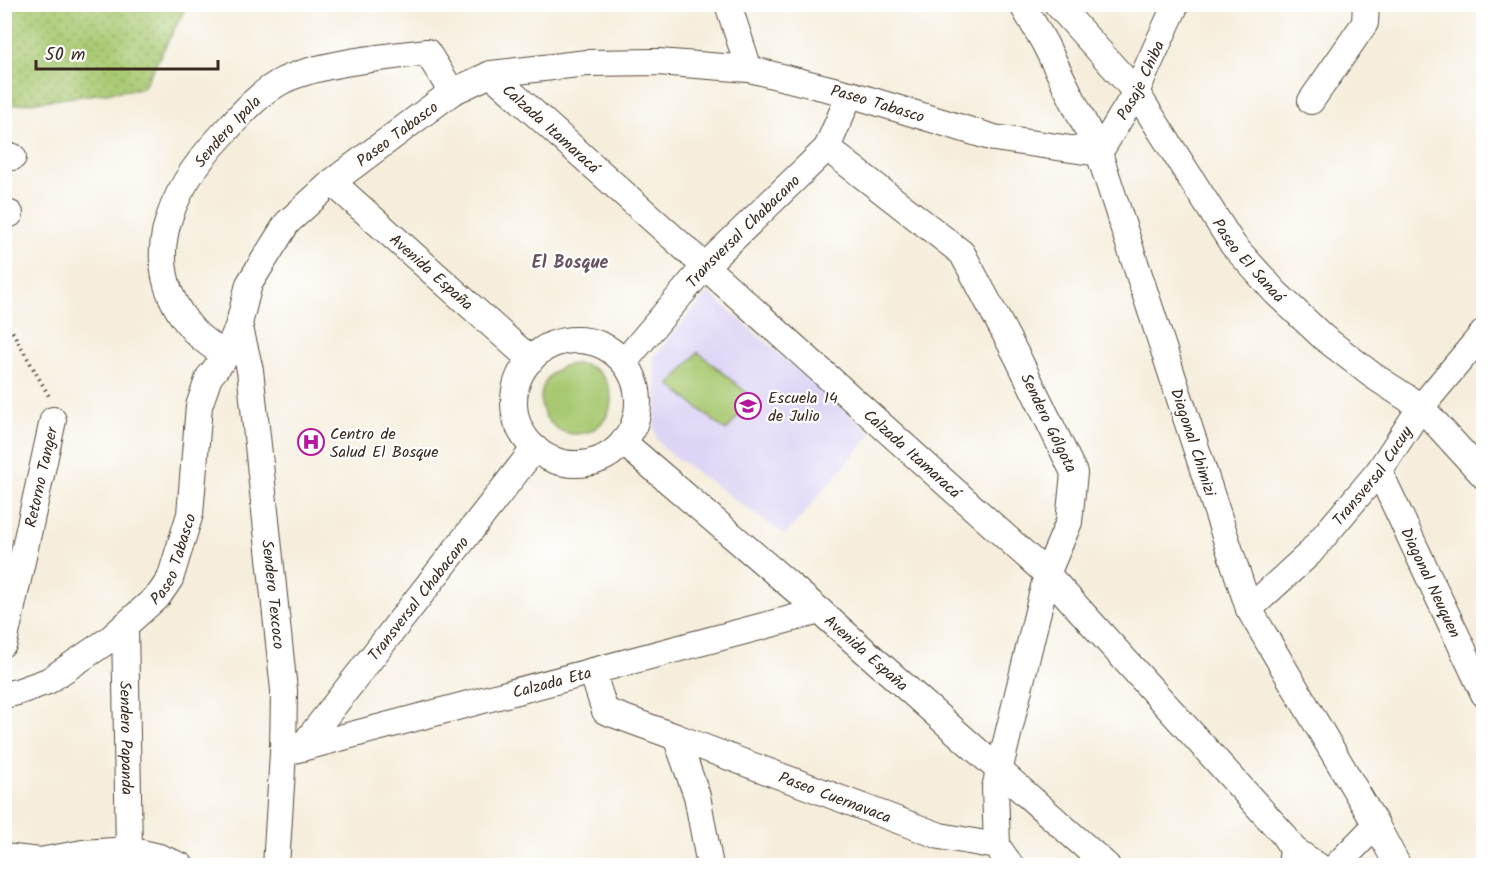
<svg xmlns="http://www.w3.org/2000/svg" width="1488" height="870" font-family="Kalam,sans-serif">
<defs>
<pattern id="park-dots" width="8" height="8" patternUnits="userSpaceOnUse" patternTransform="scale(1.5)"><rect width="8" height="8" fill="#a8c971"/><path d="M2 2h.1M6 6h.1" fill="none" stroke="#8aa35c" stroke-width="1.8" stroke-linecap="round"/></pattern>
</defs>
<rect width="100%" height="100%" fill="#fff"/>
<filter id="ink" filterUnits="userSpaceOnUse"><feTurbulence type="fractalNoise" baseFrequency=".0167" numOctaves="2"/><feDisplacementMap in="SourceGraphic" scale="12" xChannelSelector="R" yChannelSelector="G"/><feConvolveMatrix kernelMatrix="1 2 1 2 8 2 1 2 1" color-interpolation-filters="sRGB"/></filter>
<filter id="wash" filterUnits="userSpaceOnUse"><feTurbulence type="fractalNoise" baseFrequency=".008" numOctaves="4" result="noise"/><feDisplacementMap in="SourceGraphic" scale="24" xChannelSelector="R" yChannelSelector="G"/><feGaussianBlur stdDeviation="1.35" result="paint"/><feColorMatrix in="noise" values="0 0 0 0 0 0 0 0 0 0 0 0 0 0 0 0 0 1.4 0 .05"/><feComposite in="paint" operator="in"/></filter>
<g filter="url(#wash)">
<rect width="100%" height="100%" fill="#f5eedc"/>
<!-- built -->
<path fill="#ded5f5" d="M708,292l164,142 -87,101 -121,-86 -7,-9 -3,-12 3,-31 -3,-40z"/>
<!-- park -->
<path fill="url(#park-dots)" stroke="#727a48" stroke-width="1.5" d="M4,5l1,-1 182,1 -44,83 -138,18z"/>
<!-- pitch -->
<g fill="#a8c971" stroke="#727a48" stroke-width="1.5">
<path d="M698,352l55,46 -27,33 -56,-46z"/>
<circle cx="576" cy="399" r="35"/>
</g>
</g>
<g filter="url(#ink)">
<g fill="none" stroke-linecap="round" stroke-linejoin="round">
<defs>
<g id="minor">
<path d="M728,4l21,65"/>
<path id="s1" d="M1022,4l23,40 54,109 150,456 127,216 22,41"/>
<path id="s2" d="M1057,4l79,88 97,153 43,48 47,44 49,38 49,32 63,69"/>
<path id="s3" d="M491,74l556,500 236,260 10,15 -2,17"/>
<path d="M1311,101l54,-78 1,-19"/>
<path id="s4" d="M827,148l135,105 56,105 56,115 -5,49 -22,52 -52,214 2,58 14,20"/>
<path id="s5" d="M1099,153l37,-61 40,-88"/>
<path d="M4,156l9,1"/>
<path id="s6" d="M332,182l199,178"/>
<path d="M4,214h6"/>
<path id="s7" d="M239,324l11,46 34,320 -1,63 -7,113"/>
<circle cx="576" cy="402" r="62"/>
<path id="s8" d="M226,356c-11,-8 -23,-15 -32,-25 -60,-67 -24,-141 29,-197 18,-20 37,-42 61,-54 37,-17 102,-23 143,-28l25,40"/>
<path id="s9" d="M624,362l81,-96 122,-118 23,-54"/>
<path id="s10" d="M623,442l197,169 287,255"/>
<path id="s11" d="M1379,471l105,223"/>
<path id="s12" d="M1249,609l60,-55 70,-83 42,-64 63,-75"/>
<path id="s13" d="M125,626l4,224"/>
<path id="s14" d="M4,643l49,-223"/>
<path d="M592,671l13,40 71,26 21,59 13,70"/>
<path id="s15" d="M4,695l13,-3 31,-11 62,-42 49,-44 11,-16 20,-65 9,-108 10,-29 17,-21 13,-32 10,-40 38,-61 45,-41 120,-90 39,-18 96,-11 71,-1 91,7 101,25 144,44 105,15"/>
<path id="s16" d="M676,737l264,99 57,10"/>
<path id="s17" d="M301,748l234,-300"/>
<path id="s18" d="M283,753l537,-142"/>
<path d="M1293,849l25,17"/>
<path d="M4,857l36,4 43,-8 46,-3 30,7 22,9"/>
<path d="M1336,866l40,-41"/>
</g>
</defs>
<!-- minor casing -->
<use href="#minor" stroke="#57473a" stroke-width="28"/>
<!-- path -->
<path stroke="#57473a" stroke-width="4" stroke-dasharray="1.5 4.5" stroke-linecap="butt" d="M4,323l8,8 37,65"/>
<!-- minor -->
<use href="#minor" stroke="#fff" stroke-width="26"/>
</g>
</g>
<!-- icons -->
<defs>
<symbol id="school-ring" viewBox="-11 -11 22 22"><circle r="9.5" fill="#fff" stroke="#b5179e" stroke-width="1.5"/><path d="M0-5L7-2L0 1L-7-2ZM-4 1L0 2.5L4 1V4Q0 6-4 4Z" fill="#b5179e"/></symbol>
<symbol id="hospital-ring" viewBox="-11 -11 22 22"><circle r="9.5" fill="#fff" stroke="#b5179e" stroke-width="1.5"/><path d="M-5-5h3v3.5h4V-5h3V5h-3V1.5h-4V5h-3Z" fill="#b5179e"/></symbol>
</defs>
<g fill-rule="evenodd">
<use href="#school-ring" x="733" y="391" width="30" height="30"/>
<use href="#hospital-ring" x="296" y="427" width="30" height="30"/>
</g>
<g text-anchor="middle" stroke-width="4.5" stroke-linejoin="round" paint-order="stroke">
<!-- street labels -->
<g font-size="16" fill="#3b2a1e" stroke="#fff">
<text dy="6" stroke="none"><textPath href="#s5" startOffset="84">Pasaje Chiba</textPath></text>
<text dy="6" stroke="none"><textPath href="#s15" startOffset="1234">Paseo Tabasco</textPath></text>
<text dy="6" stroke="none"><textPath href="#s3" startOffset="81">Calzada Itamaracá</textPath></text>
<text dy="6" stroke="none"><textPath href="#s8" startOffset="268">Sendero Ipala</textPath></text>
<text dy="6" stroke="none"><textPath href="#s15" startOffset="730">Paseo Tabasco</textPath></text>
<text dy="6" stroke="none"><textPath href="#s9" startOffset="177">Transversal Chabacano</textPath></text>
<text dy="6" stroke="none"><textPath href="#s2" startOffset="321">Paseo El Sanaá</textPath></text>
<text dy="6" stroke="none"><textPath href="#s6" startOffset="134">Avenida España</textPath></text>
<text dy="6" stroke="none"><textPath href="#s4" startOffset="362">Sendero Gólgota</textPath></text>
<text dy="6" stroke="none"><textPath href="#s1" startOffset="472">Diagonal Chimizi</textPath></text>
<text dy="6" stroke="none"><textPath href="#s3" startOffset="567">Calzada Itamaracá</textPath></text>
<text dy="6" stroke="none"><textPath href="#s12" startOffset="182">Transversal Cucuy</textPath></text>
<text dy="6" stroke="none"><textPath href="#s14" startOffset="170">Retorno Tanger</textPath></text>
<text dy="6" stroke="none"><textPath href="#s15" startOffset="226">Paseo Tabasco</textPath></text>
<text dy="6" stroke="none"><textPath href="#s11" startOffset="123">Diagonal Neuquen</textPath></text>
<text dy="6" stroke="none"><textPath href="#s7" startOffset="273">Sendero Texcoco</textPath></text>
<text dy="6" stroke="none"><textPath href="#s17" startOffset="190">Transversal Chabacano</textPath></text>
<text dy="6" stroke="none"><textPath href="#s10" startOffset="322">Avenida España</textPath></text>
<text dy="6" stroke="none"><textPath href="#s18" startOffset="278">Calzada Eta</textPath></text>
<text dy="6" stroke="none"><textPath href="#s13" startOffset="112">Sendero Papanda</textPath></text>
<text dy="6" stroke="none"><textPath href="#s16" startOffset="170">Paseo Cuernavaca</textPath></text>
</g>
<!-- poi labels -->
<g font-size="16" fill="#3b2a1e" stroke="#fff" text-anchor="start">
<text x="768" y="403">Escuela 14<tspan x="768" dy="18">de Julio</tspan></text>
<text x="330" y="439">Centro de<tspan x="330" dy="18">Salud El Bosque</tspan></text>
</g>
<!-- neighbourhood labels -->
<g font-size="18" font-weight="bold" fill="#685460" stroke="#fff">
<text x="570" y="268">El Bosque</text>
</g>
</g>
<!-- margin -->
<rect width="1488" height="870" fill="none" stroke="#fff" stroke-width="24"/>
<!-- scale -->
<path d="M36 60v9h182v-9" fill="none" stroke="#3b2a1e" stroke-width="3"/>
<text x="45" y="60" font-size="18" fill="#3b2a1e" stroke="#ffffff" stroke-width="4.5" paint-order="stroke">50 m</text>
</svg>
